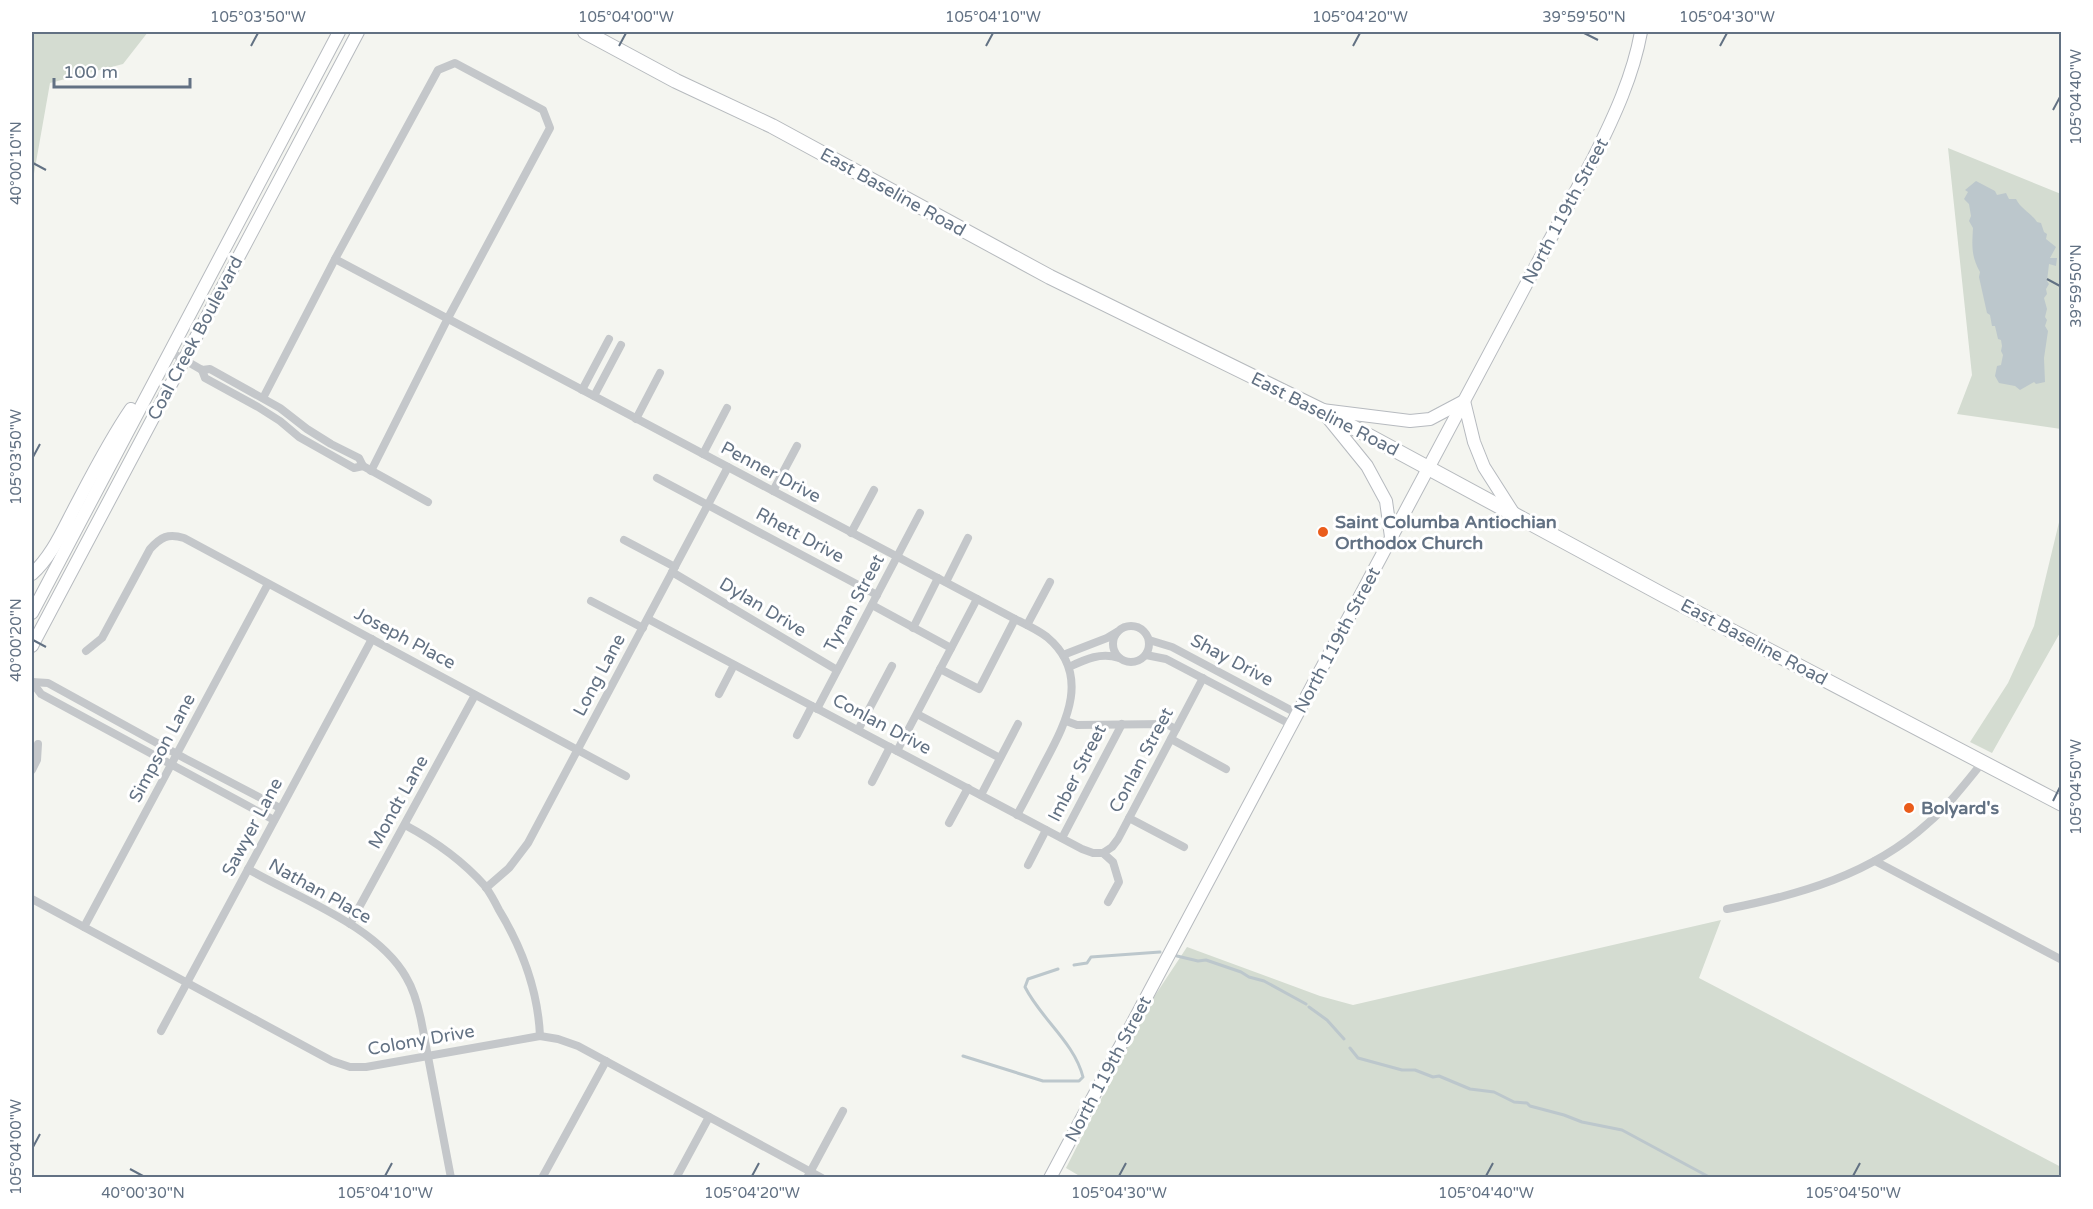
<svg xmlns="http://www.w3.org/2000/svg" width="2093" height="1209" font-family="'Varela Round',sans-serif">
<rect width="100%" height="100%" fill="#f4f5f0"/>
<!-- green -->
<g fill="#d4dcd1">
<path d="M32,32h116l-25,32 -73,19 -18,102z"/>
<path d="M1948,148l113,46v235l-104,-15 15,-39z"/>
<path d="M2061,514v117l-69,122 -22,-11 38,-59 26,-57z"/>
<path d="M1721,920l-22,58 362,189v10l-978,1 -17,-10 84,-165 37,-56 133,49 33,9z"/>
</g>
<!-- water -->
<path fill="#bcc7cc" d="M1976,181l19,10 2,4 9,-2 3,6h7c5,10 15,14 21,23l4,1 3,9 3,2 -1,5 10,8 -6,11h7l-1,8 -7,-2 -2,17 2,3 -3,5 1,5 -3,4 3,11 -2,8 2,3 -2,6 3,5 -4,27 1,24 -9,2 -2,-2 -14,8 -5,-4 -16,-3 -4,-7 2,-10 4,-1 2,-10 -2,-4 1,-5 -1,-6 -3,-1 -3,-13h-3l-2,-11 -3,-2 -8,-36 1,-5c-9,-16 -8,-26 -7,-44l-4,-7 2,-5 -2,-12 -5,-5 4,-7 -3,-2z"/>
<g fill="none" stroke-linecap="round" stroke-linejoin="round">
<!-- stream -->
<g stroke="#bcc7cc" stroke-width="3">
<path d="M1177,956l21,5 8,-1 35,12 8,5 15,4 42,23"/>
<path d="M1074,965l13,-2 4,-6 69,-5"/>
<path d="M1309,1007l18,13 17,19"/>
<path d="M1350,1048l8,10 44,12h13l18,7 6,-1 31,13 24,3 20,10 13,1 3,3 34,9 18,7 40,8 89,48"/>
<path d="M963,1056l80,25h36l4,-4c-9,-35 -42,-58 -58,-90l3,-8 30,-10"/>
</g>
<defs>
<g id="secondary">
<path d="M1322,410l88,11 20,-2 34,-18 10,41 10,25 30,47"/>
<path d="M1324,413l43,53 19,35 5,36"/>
<path d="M32,574c19,-17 30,-42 42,-65 18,-34 35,-68 57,-100"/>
<path d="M32,613l307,-581"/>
<path d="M32,646l326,-614"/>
<path d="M1050,1178l544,-1021c20,-40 39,-81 47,-125"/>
</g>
<path id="primary" d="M585,32l91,49 96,45 278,151 271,133 344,186 397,208"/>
</defs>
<!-- secondary casing -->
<use href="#secondary" stroke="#b6babf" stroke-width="14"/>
<!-- primary casing -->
<use href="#primary" stroke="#b6babe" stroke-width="16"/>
<!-- street -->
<g stroke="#c4c7ca" stroke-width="8">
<path d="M335,259l680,360c10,5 23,11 32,18 44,37 20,84 -2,125 -9,17 -18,35 -28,53"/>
<path d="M169,351l33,19 8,-1 70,39 27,21 24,15 28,14 4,8 65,36"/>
<path d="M202,370l3,8 53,29 22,14 19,16 55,31 9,-2"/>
<path d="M582,390l27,-51"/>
<path d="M594,396l27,-51"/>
<path d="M263,398l72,-139 103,-189 17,-7 88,47 7,18 -102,190 -77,153"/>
<path d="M636,419l24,-46"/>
<path d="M703,454l24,-46"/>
<path d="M657,478l220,117"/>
<path d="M773,491l24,-45"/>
<path d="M851,533l23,-43"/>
<path d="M624,540l51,27"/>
<path d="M672,572l165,98"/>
<path d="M946,582l22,-44"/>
<path d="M591,601l52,27"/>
<path d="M872,605l79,43"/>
<path d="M648,619l434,230 11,4h10"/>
<path d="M1027,625l23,-43"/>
<circle cx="1131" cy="644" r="18"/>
<path d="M913,628l25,-50"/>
<path d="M1149,640l23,7 126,67"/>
<path d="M86,651l16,-13 48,-89c11,-12 18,-16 34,-11l442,238"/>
<path d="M1063,655l44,-17 10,-6"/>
<path d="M1146,655l20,4 126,66"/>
<path d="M1069,667c17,-8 32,-15 50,-9"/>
<path d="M940,669l39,20 36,-70"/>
<path d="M32,682l16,1 138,76 94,49"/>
<path d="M32,682l9,12 233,126"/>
<path d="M719,694l15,-29"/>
<path d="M817,709l103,-196"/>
<path d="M917,714l83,44"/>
<path d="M1066,721l11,4 89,-1 10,5"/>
<path d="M858,730l34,-64"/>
<path d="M797,735l15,-29"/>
<path d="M1171,739l55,30"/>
<path d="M897,751l80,-152"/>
<path d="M32,770l5,-10 1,-16"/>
<path d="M872,782l18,-35"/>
<path d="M981,795l37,-71"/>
<path d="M1129,818l55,29"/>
<path d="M949,823l19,-35"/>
<path d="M405,825c30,16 57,35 80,61 5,7 10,16 14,24 23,38 39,81 41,126"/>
<path d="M1062,838l60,-114"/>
<path d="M1103,853l9,-6 6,-8 85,-161"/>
<path d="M1103,853l10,9 6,20 -11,20"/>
<path d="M1875,861l187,99"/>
<path d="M1028,865l18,-35"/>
<path d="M248,869c50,29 129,57 158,108 9,15 13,32 16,48l29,153"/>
<path d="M486,888l23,-20 19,-25 200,-376"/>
<path d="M32,899l300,162 18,6h16l174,-31 18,3 20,7 244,132"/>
<path d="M1727,909c72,-14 145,-35 200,-85 21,-18 38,-40 55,-61"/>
<path d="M350,924l125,-229"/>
<path d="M84,927l184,-343"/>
<path d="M161,1031l211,-392"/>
<path d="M542,1178l64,-117"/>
<path d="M676,1178l33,-61"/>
<path d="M807,1178l36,-67"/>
</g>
<!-- secondary -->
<use href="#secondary" stroke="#fff" stroke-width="12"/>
<!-- primary -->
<use href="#primary" stroke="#fff" stroke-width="14"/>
</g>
<!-- ticks -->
<path fill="none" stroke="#627183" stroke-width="2" d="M1584,33l14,7M251,46l7,-13M619,46l7,-13M986,46l7,-13M1353,46l7,-13M1720,46l7,-13M2053,110l7,-13M33,163l13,7M2047,279l13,7M33,457l7,-13M33,640l13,7M2053,801l7,-14M33,1147l7,-13M130,1169l13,7M385,1176l7,-13M752,1176l7,-13M1119,1176l7,-13M1486,1176l7,-13M1853,1176l7,-13"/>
<!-- markers -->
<g fill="#ea5c1b" stroke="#fff" stroke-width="2">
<circle cx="1323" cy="532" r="6"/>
<circle cx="1909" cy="808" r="6"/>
</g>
<g text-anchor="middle" stroke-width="6" stroke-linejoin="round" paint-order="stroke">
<!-- street labels -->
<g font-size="18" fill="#627183" stroke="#fff">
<text transform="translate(893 192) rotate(29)" y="6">East Baseline Road</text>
<text transform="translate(1565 211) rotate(-62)" y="6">North 119th Street</text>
<text transform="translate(195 338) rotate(-62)" y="6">Coal Creek Boulevard</text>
<text transform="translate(1325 414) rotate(27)" y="6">East Baseline Road</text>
<text transform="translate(771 472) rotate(28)" y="6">Penner Drive</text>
<text transform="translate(800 535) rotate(28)" y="6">Rhett Drive</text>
<text transform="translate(854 603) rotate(-62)" y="6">Tynan Street</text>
<text transform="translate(763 607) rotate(31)" y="6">Dylan Drive</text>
<text transform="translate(405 638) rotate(28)" y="6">Joseph Place</text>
<text transform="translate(1337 640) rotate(-62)" y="6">North 119th Street</text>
<text transform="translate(1754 642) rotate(28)" y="6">East Baseline Road</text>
<text transform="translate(1232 660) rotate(28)" y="6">Shay Drive</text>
<text transform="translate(599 675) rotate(-62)" y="6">Long Lane</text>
<text transform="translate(882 724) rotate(28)" y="6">Conlan Drive</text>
<text transform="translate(162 748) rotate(-62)" y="6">Simpson Lane</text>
<text transform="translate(1141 760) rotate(-62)" y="6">Conlan Street</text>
<text transform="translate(1077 773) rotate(-63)" y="6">Imber Street</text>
<text transform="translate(398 802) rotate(-61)" y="6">Mondt Lane</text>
<text transform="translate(252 827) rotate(-62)" y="6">Sawyer Lane</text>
<text transform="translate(320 891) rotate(29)" y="6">Nathan Place</text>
<text transform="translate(421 1040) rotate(-10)" y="6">Colony Drive</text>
<text transform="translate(1108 1069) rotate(-62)" y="6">North 119th Street</text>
</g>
<!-- poi labels -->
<g font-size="18" font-weight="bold" fill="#627183" stroke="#fff" text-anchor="start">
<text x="1335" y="528">Saint Columba Antiochian<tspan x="1335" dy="21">Orthodox Church</tspan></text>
<text x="1921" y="814">Bolyard's</text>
</g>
</g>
<!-- border -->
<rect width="2093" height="1209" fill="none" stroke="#ffffff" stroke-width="66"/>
<!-- scale -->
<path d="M54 78v9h136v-9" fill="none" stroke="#627183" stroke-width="3"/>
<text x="63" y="78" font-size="18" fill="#627183" stroke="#ffffff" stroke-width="4.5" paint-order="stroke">100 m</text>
<rect x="33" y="33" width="2027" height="1143" fill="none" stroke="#627183" stroke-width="2"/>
<g font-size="15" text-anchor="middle" fill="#627183">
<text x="258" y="22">105°03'50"W</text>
<text x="626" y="22">105°04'00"W</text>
<text x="993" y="22">105°04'10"W</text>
<text x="1360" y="22">105°04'20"W</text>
<text x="1584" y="22">39°59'50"N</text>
<text x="1727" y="22">105°04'30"W</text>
<text transform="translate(2076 97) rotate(-90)" y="5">105°04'40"W</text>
<text transform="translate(16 163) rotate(-90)" y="5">40°00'10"N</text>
<text transform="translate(2076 286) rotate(-90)" y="5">39°59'50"N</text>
<text transform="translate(16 457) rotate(-90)" y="5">105°03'50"W</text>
<text transform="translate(16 640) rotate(-90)" y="5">40°00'20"N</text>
<text transform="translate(2076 787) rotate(-90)" y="5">105°04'50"W</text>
<text transform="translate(16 1147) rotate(-90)" y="5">105°04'00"W</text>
<text x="143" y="1198">40°00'30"N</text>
<text x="385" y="1198">105°04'10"W</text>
<text x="752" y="1198">105°04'20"W</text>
<text x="1119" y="1198">105°04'30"W</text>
<text x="1486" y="1198">105°04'40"W</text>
<text x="1853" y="1198">105°04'50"W</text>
</g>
</svg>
